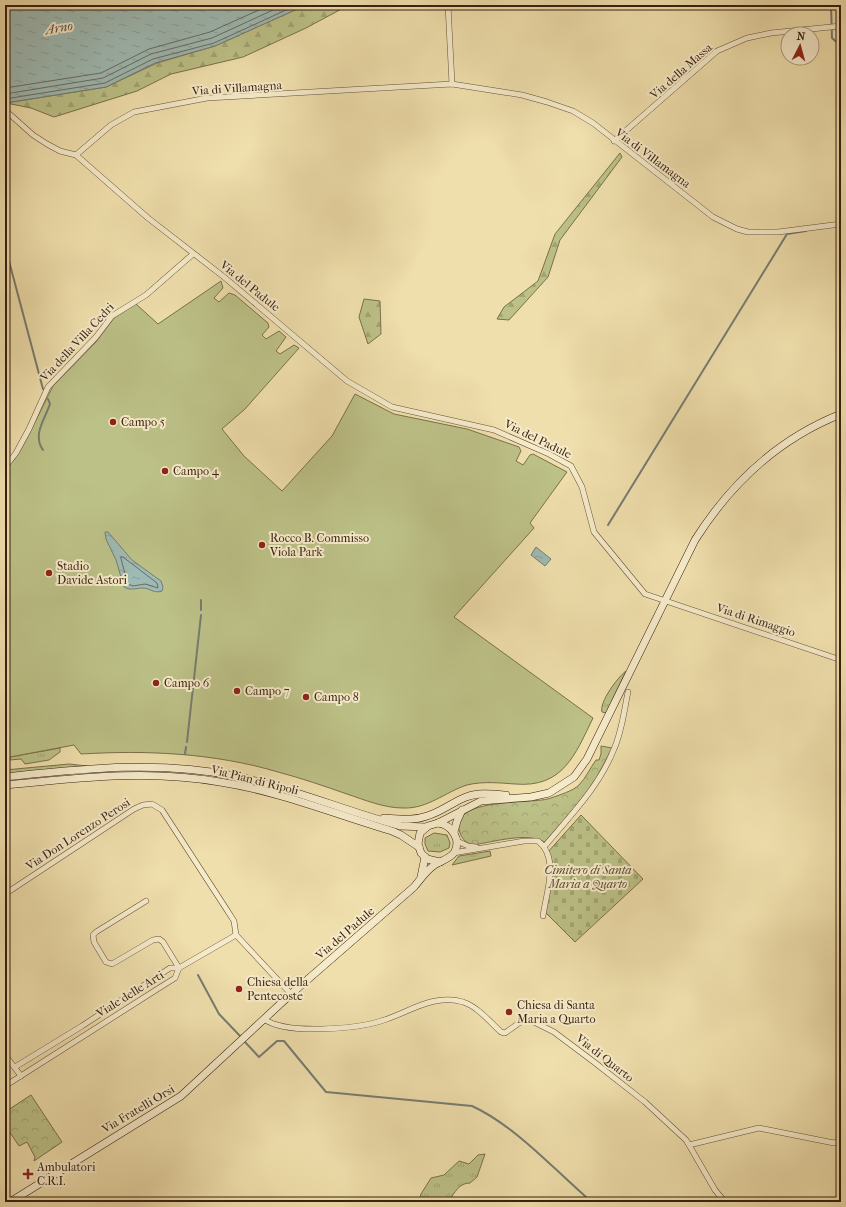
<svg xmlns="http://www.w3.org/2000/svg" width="846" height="1207" font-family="'IM FELL French Canon',serif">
<defs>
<pattern id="grass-tufts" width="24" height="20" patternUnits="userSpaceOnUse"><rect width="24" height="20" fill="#bcc187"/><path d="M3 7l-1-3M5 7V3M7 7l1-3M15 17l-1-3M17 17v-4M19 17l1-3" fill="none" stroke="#a2a573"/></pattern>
<pattern id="forest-firs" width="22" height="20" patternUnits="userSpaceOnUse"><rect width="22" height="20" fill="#bcc187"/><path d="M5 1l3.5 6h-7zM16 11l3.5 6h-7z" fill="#a2a573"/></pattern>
<pattern id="cemetery-stones" width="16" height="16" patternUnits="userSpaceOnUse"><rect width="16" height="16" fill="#bcc187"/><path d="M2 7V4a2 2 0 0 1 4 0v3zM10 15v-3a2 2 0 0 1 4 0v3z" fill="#a2a573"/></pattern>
<pattern id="park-crowns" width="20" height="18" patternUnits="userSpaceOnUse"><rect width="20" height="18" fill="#bcc187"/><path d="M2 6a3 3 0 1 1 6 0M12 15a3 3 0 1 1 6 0" fill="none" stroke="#a2a573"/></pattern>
<pattern id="water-ripples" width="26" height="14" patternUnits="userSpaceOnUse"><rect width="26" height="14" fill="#9ebab4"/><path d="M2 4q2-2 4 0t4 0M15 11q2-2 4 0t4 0" fill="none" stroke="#899f9a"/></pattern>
</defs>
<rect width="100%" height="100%" fill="#efdfac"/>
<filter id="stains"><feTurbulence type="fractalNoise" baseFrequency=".005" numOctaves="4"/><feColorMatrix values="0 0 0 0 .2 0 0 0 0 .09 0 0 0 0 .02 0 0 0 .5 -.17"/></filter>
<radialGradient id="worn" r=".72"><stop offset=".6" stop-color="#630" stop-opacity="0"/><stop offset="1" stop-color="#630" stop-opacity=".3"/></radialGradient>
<!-- grass -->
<g fill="url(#grass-tufts)" stroke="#7a704b">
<path d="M626,671l-20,42 -4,-1c-3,-10 16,-35 24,-41z"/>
<path d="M60,748v4l-11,8 -24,4 -4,-5 -11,1v-3z"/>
<path d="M69,764l18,2 -82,8v-4z"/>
<path d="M434,833l13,2 3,8 -1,5 -9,4 -12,-1 -3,-7v-6z"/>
<path d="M490,851l1,5 -39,9 7,-9z"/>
<path d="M485,1154l-8,23 -7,6c-11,0 -15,9 -21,18l-33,1 3,-2 2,-6 10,-16 13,-3 15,-14 10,3 9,-9z"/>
</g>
<!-- forest -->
<g fill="url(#forest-firs)" stroke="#7a704b">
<path d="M306,5h43l-43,23 -63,29 -72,17 -34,17 -83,26 -23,-9 -25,-5 100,-16 51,-24 58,-17z"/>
<path d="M620,153l2,4 -62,83 -12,37 -39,43 -12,-1 7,-12 34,-26 17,-47z"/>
<path d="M364,299l16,2 1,33 -13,10 -9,-27z"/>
</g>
<!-- cemetery -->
<path fill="url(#cemetery-stones)" stroke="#7a704b" d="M581,815l62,64 -68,63 -30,-30 7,-47 -4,-13z"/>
<!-- park -->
<g fill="url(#park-crowns)" stroke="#7a704b">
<path d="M601,746l11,2 -18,35 -48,60c-16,-12 -53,-1 -73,2 -7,-2 -10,-5 -13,-12 -14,-37 74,-28 91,-35 8,-3 22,-7 28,-13 7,-7 11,-17 17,-25h3l2,-6z"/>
<path d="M31,1095l31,47 -28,19 1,-4 -8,-15 -8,4 -14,-21v-13z"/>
</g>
<!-- pitch -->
<path fill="#bcc187" stroke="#7a704b" d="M221,281l2,7 -9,10 5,4 10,-9 6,2 33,28 1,4 -7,8 4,4 13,-8 7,6 -10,14 4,3 14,-9 5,3 -54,61 -23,20 22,27 38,35 50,-55 23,-42 39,20 73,15 52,18 2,4 -5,10 7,4 7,-10 3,-1 34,18 -37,51 4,5 -80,89 139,101c-18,37 -30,70 -78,66 -15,-1 -32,-3 -48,1 -22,7 -39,24 -64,23 -19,0 -38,-8 -56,-14 -23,-8 -46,-16 -69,-22 -64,-19 -131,-22 -197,-18l-7,-9 -69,13v-289l9,-9 11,-18 28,-56 43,-44 18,-24 22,-14 22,20z"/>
<!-- water -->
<g fill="url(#water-ripples)" stroke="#767c72">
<path d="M5,5h301l-91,41 -60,17 -49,24 -101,16z"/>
<path d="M105,532h3l24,28 29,21 2,6 -1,4c-8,3 -12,-3 -19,-3 -7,0 -12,3 -19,-1l-8,-27 -10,-21z"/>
<path d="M536,547l15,12 -6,7 -14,-11z"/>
</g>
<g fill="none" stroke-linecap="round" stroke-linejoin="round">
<!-- shore -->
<g stroke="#6c6c62" stroke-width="1">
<path d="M5,88l96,-15 48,-24 61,-17 60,-27"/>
<path d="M5,94l98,-16 48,-24 61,-16 72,-33"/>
<path d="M5,99l100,-16 48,-24 61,-16 83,-38"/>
<path d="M121,557h2l34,26 1,5 -13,-4 -12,2 -5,-2z"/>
</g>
<!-- stream -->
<g stroke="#767c72" stroke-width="2">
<path d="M831,5l1,33 9,8"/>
<path d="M5,246l38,143"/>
<path d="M43,450c-11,-15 2,-31 7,-46l-2,-5"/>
<path d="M608,525l179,-291 19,-3"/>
<path d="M201,600v10"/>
<path d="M187,742l14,-127"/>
<path d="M185,754l1,-7"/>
<path d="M198,975l21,39 22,23"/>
<path d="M244,1041l15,16 18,-16h7l42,51 146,14c40,18 80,61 114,91l4,5"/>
</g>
<defs>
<g id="minor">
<path d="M448,5l4,79"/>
<path d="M5,110l28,25 14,9 13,7 16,4 72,63 76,59 123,104 45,26 102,23 55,24 22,12 11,21 12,45 51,62 196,66"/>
<path d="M614,141l103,-90 30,-13 24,-5 70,-7"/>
<path d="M76,155l35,-30 23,-13 73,-14 245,-14 70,11 25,7 26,9 20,12 120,94 24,12 11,3h30l63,-8"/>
<path d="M5,467l11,-14 13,-24 19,-42 48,-50 16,-21 34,-21 47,-41"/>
<path d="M457,841l11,5 8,1"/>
<path d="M544,847c26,-31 55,-60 70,-98 8,-18 10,-38 14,-57"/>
<path d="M453,853l71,-12h14c22,17 8,52 5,75"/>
<path d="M5,894l129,-85 9,-4 9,-1 10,6 63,97 9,14 2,14"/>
<path d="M146,901l-50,31 -3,3 1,7 12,20 6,2 41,-24 6,-1 4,3 16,26"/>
<path d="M236,935l55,59"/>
<path d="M264,1019c22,16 91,10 117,2 27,-8 52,-28 82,-19 15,5 26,19 38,30l4,1 21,-15 28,14 40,30 51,40 41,38 3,5 70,-17 75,15 7,-2"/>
<path d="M5,1055l16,21"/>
<path d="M15,1067l67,-41 88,-58h9l57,-33"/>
<path d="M5,1086l154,-98 16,-10 4,-10"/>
<path d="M689,1145l26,45 10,12"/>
</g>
<g id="secondary">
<path d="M5,777c77,-8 153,-17 230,-1 57,12 110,35 166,50l24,1"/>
<path d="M5,785c72,-7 143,-16 215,-3 58,9 115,32 172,49l9,4 18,12"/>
<path d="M384,818c15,1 29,3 43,-2 14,-4 26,-14 39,-19 13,-5 27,-3 40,-2"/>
<path d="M454,832l3,-11 5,-11"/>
<path d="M440,862l-13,-3 -6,-6 -3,-9 2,-11 8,-7 10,-3 43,-22 50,-4 18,-4 25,-16 13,-18 108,-219c36,-57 83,-101 146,-126"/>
<path d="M421,877l4,-20"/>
<path d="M10,1202l171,-106 110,-102 123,-107c6,-7 11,-15 19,-21 6,-5 15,-6 21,-13 8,-13 -2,-28 -16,-30"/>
</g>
</defs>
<!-- minor casing -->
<use href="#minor" stroke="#664f36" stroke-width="6"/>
<!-- secondary casing -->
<use href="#secondary" stroke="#391f0f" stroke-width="8"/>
<!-- minor -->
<use href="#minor" stroke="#f5eac9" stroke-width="5"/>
<!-- secondary -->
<use href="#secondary" stroke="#f5eac9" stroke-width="7"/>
</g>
<!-- markers -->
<g fill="#8f2418" stroke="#f5eac9" stroke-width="1.5">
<circle cx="113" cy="422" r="4"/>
<circle cx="165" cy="471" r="4"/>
<circle cx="262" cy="545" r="4"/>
<circle cx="49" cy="573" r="4"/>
<circle cx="156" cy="683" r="4"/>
<circle cx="237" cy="691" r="4"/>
<circle cx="306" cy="697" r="4"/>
<circle cx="239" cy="989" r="4"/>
<circle cx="509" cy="1012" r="4"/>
<path d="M26 1168h4v4h4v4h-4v4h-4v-4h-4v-4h4z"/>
</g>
<g text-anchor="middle" stroke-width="4" stroke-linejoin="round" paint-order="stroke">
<!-- street labels -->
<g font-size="12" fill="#391f0f" stroke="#f5eac9">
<text transform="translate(681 71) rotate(-41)" y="4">Via della Massa</text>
<text transform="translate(237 88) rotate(-4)" y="4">Via di Villamagna</text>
<text transform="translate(653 158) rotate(37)" y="4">Via di Villamagna</text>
<text transform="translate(250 286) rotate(39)" y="4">Via del Padule</text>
<text transform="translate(77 342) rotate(-47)" y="4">Via della Villa Cedri</text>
<text transform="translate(538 439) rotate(26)" y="4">Via del Padule</text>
<text transform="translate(756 620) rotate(18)" y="4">Via di Rimaggio</text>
<text transform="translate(255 780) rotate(14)" y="4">Via Pian di Ripoli</text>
<text transform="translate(78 834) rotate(-33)" y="4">Via Don Lorenzo Perosi</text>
<text transform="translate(345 933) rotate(-41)" y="4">Via del Padule</text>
<text transform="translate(130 994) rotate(-32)" y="4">Viale delle Arti</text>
<text transform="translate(605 1058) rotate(38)" y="4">Via di Quarto</text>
<text transform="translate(138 1109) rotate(-31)" y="4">Via Fratelli Orsi</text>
</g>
<!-- poi labels -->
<g font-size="12" fill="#391f0f" stroke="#f5eac9" text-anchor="start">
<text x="121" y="426">Campo 5</text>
<text x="173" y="475">Campo 4</text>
<text x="270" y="542">Rocco B. Commisso<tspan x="270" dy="14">Viola Park</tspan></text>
<text x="57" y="570">Stadio<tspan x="57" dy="14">Davide Astori</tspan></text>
<text x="164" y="687">Campo 6</text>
<text x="245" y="695">Campo 7</text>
<text x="314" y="701">Campo 8</text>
<text x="247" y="986">Chiesa della<tspan x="247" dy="14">Pentecoste</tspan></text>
<text x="517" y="1009">Chiesa di Santa<tspan x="517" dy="14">Maria a Quarto</tspan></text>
<text x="37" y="1171">Ambulatori<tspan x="37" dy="14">C.R.I.</tspan></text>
</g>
<!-- park labels -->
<g font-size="12" font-style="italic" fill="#5a482d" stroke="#f5eac9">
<text x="588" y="874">Cimitero di Santa<tspan x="588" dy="14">Maria a Quarto</tspan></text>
</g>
<!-- water labels -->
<g font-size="13" font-style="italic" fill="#574e41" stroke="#f5eac9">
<text transform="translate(59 27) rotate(-10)" y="5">Arno</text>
</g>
</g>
<!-- margin -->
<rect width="846" height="1207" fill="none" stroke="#efdfac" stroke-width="20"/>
<rect x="6" y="6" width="834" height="1195" fill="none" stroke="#391f0f" stroke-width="2"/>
<rect x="10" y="10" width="826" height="1187" fill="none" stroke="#391f0f"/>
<!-- north arrow -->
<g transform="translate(800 46) rotate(6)"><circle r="19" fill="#f5eac9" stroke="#aa997f"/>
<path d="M0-3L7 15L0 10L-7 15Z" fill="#8f2418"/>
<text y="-6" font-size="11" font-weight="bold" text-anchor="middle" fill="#391f0f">N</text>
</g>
<rect width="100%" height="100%" filter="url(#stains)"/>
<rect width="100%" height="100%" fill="url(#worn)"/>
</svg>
